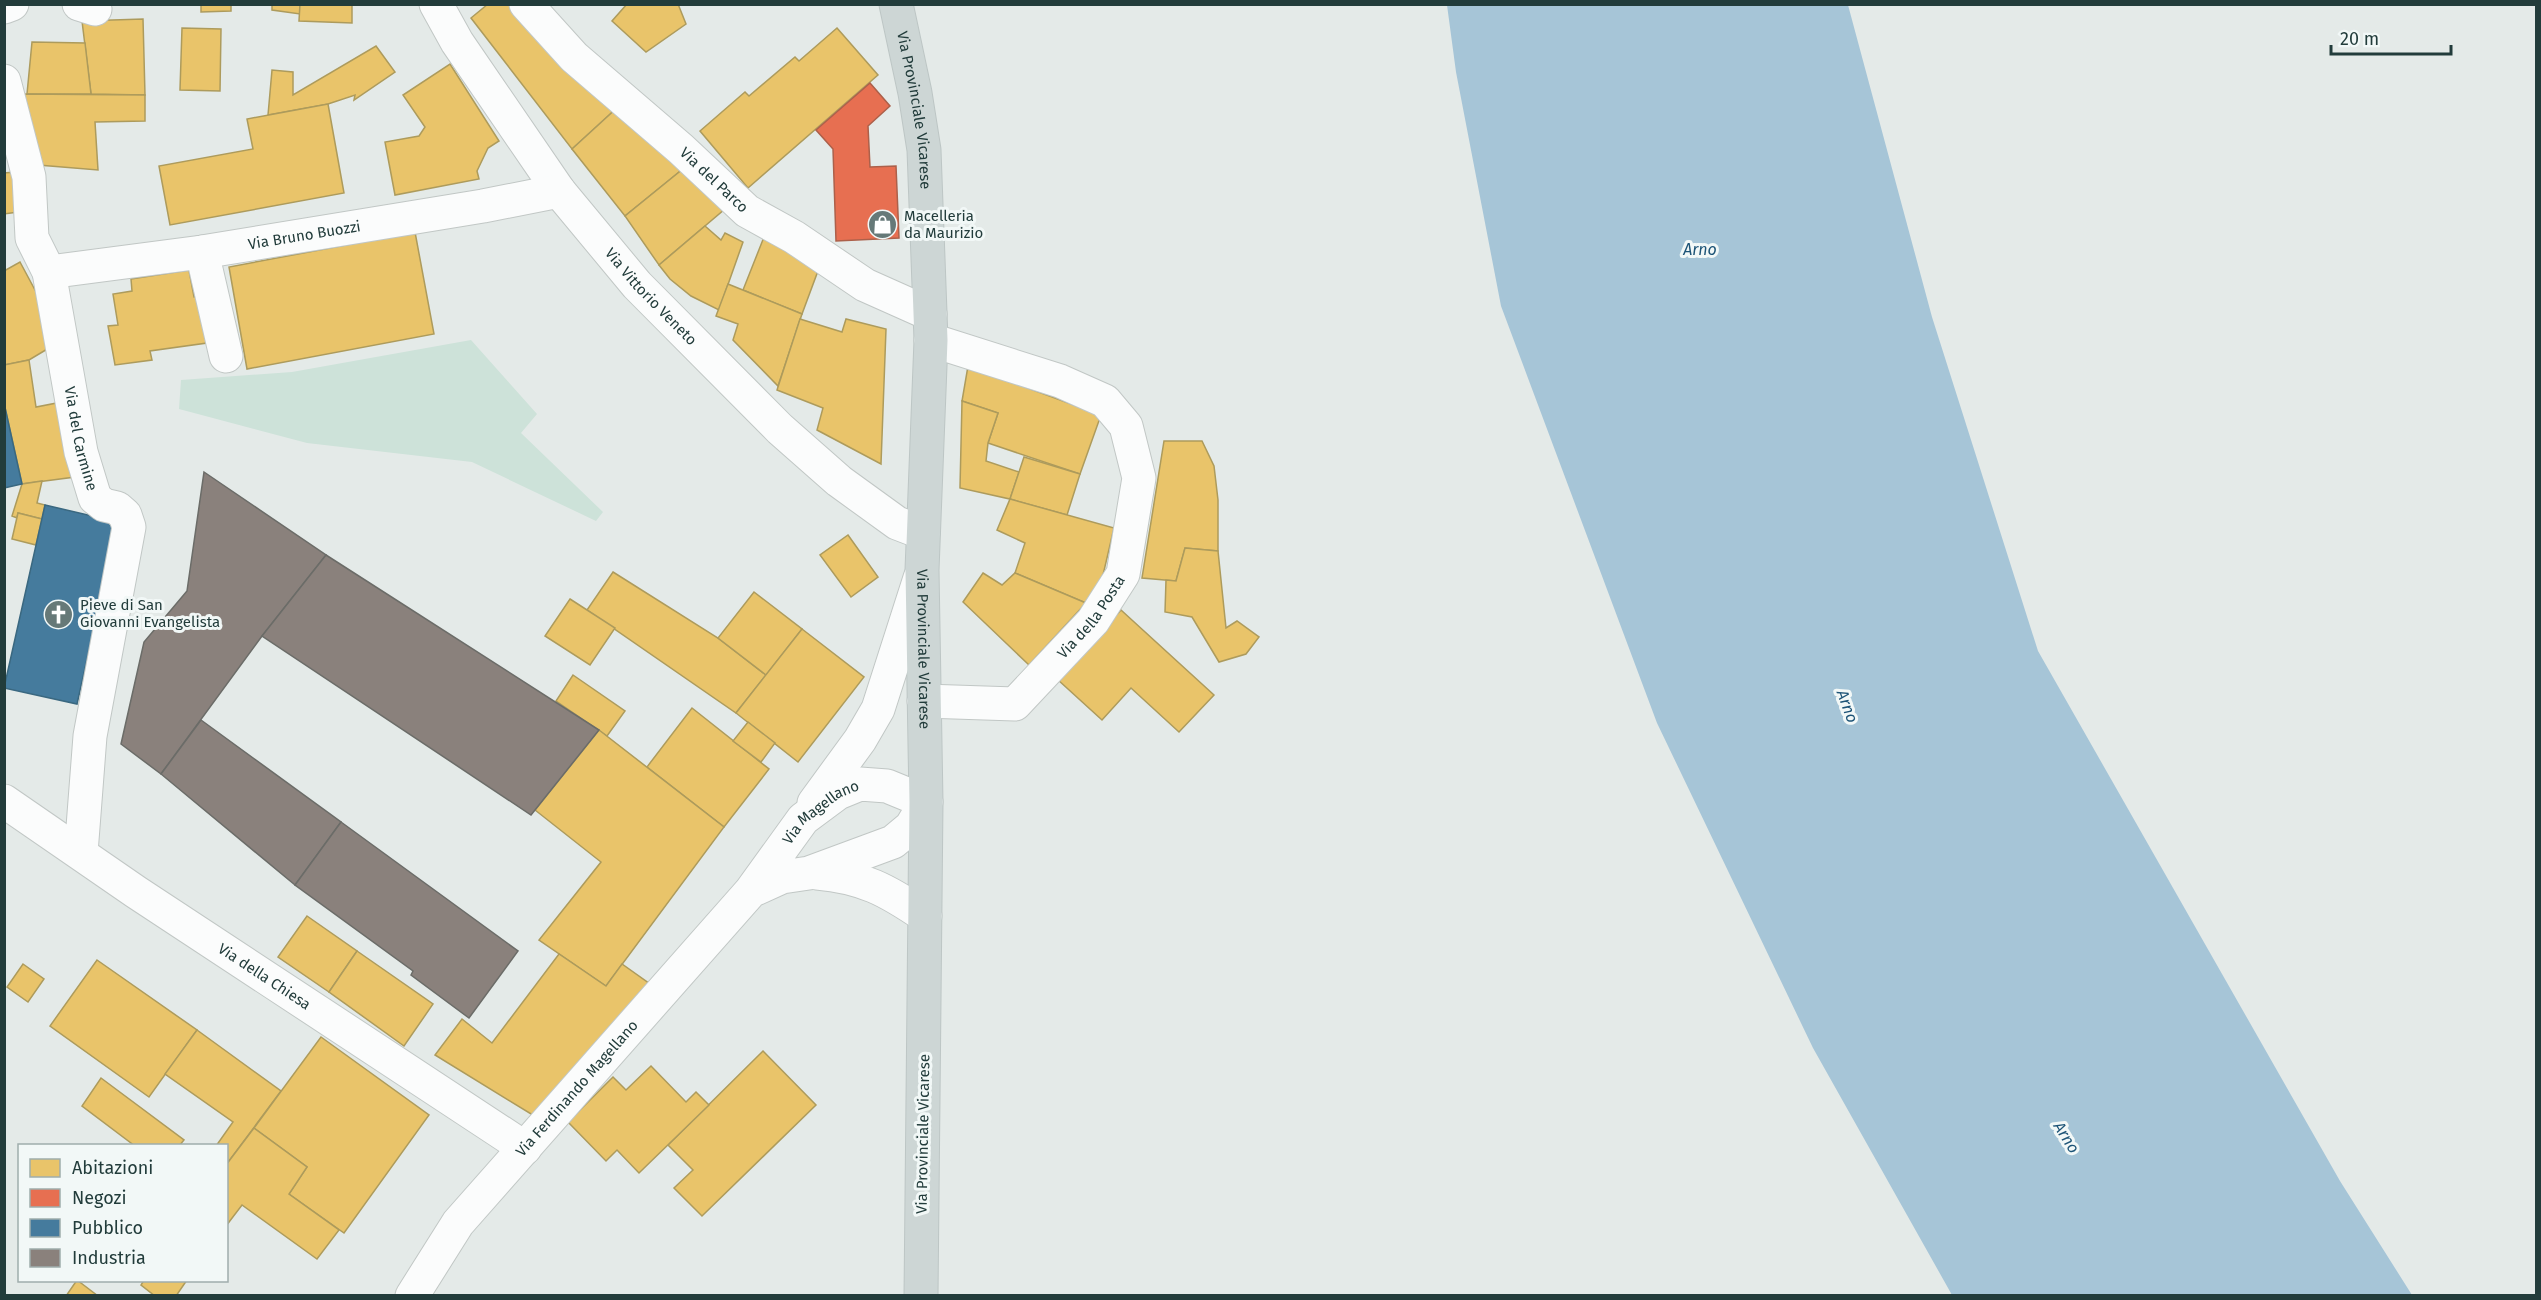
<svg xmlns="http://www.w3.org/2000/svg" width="2541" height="1300" font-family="'Fira Sans',sans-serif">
<rect width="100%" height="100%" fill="#e4eae8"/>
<!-- green -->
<path fill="#cde2d9" d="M471,340l66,74 -16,19 82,79 -7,9 -124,-59 -165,-19 -128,-34 2,-29 111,-8z"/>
<!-- water -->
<path fill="#a6c5d7" d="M1447,5h401l84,312 106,334 302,530 72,114h-460l-139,-247 -156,-325 -156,-417 -45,-234z"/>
<!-- homes -->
<g fill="#e9c46a" stroke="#ad9b5c" stroke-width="1.5">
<path d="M201,4h30v7l-30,1z"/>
<path d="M272,4h28v10l-28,-4z"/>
<path d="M300,4h52v19l-53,-2z"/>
<path d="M488,4h26l105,102 -47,43 -101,-131z"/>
<path d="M627,4h51l8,20 -40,28 -34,-31z"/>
<path d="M143,19l2,76 -54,-1 -9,-73z"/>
<path d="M182,28l39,1 -1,62 -40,-1z"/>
<path d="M837,28l41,47 -130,113 -48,-57 45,-39 4,4 46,-39 4,4z"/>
<path d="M32,42l53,1 6,51h-64z"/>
<path d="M376,46l19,26 -41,28 1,-5 -27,9 -60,11 4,-45 21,2v23z"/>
<path d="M450,64l49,77 -11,7 -11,23 2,8 -84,16 -10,-53 34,-6 6,-9 -22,-32z"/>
<path d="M19,94l126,1v26l-50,1 3,48 -60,-5z"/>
<path d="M328,104l16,89 -174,32 -11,-59 94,-17 -6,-30z"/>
<path d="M619,106l70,58 -64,52 -53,-67z"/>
<path d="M689,164l43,39 -73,62 -34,-49z"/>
<path d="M15,172l3,40 -14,2v-41z"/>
<path d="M705,226l16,14 4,-7 18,9 -24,68 -28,-14 -21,-17 -11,-14z"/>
<path d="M415,232l19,102 -187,35 -18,-102z"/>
<path d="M766,232l56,28 -20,54 -59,-24z"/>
<path d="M20,262l30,56 4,27 -25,15 -25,5v-94z"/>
<path d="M189,270l5,27 13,-2 7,47 -64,9 2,9 -37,5 -7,-39 10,-1 -5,-31 19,-3 -1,-12z"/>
<path d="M728,284l74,30 -24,72 -45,-46 5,-16 -22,-8z"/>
<path d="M800,319l42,13 4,-13 40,10 -5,135 -64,-34 6,-22 -46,-18z"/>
<path d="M29,360l7,47 26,-5 13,75 -53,7 -18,-81v-38z"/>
<path d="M968,366l133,49 -21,59 -92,-31 10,-30 -36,-12z"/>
<path d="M962,401l36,12 -10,30 -2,18 33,11 -9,27 -50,-11z"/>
<path d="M1164,441h38l12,25 4,34v51l-33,-3 -9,33 -34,-3z"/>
<path d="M1024,457l56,17 -13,41 -57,-16z"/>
<path d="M42,481l-5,22 8,2 -3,14 -24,-6 -1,5 -5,-2 10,-32z"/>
<path d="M1010,499l104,29 -11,47 -17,28 -71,-30 10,-30 -28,-13z"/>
<path d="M18,513l24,6 -6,26 -24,-6z"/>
<path d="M848,535l30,42 -27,20 -31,-42z"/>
<path d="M1185,548l33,3 8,77 11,-7 22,16 -13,17 -27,8 -27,-45 -27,-5 1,-32 10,1z"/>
<path d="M613,572l105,66 48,37 -30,38 -149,-103z"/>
<path d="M983,573l19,12 13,-12 71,30 -57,62 -66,-63z"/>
<path d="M754,592l48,37 -36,46 -48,-37z"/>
<path d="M570,599l45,29 -25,37 -45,-29z"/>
<path d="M1121,610l93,85 -35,37 -48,-44 -29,32 -45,-41z"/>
<path d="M802,629l62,48 -66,85 -62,-49z"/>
<path d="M573,675l52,36 -18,25 -51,-35z"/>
<path d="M692,708l77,61 -45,58 -77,-60z"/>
<path d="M748,722l27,21 -14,19 -28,-21z"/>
<path d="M599,730l125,97 -118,159 -67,-46 62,-78 -66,-52z"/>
<path d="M307,916l50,35 -28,41 -51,-35z"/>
<path d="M357,951l76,53 -29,42 -75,-54z"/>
<path d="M559,954l47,32 16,-22 28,20 -114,133 -101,-62 27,-36 30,24z"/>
<path d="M97,960l100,70 -48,67 -99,-71z"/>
<path d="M23,964l21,15 -16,23 -21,-15z"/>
<path d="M197,1030l84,61 -55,74v-19h-10l17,-24 -68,-48z"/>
<path d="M321,1037l108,78 -85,118 -55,-39 18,-27 -53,-39z"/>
<path d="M763,1051l53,54 -114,111 -28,-28 19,-18 -25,-25z"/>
<path d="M651,1066l35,36 10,-10 13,13 -70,68 -22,-23 -11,11 -38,-39 45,-45 13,13z"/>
<path d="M101,1078l83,62 -5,6h-44l-53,-40z"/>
<path d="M254,1128l53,39 -18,27 50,36 -22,29 -75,-54 -16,21v-61z"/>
<path d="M77,1280l21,16h-32z"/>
<path d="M144,1280h43l-11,16h-21l-14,-11z"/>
</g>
<!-- shops -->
<path fill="#e76f51" stroke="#ac604a" stroke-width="1.5" d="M870,83l20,23 -22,20 2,41 26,-1 3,72 -63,3 -3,-92 -17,-19z"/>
<!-- public -->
<g fill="#457b9d" stroke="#3a6880" stroke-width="1.5">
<path d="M4,403l18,81 -18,4z"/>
<path d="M45,505l73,17 -41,182 -73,-16z"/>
</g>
<!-- industry -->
<g fill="#8a817c" stroke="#6b6c68" stroke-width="1.5">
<path d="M204,472l122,83 -64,81 -101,138 -40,-30 23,-102 43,-51z"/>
<path d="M326,555l273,175 -68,85 -269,-179z"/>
<path d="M201,720l140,102 -46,63 -134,-111z"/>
<path d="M341,822l177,129 -49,67 -58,-43 2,-4 -118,-86z"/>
</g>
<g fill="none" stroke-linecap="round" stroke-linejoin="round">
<defs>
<g id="minor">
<path d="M79,4l16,5"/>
<path id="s1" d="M436,4l21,38 102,149 78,94 143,144 59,52 58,42 26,10"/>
<path id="s2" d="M526,4l48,53 107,92 66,62 47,26 71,48 65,29"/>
<path d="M4,7l8,-3"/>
<path id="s3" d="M4,81l25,96 3,61 17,34 32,180 14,46 9,7 13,3 8,7 4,12 -39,209 -9,117"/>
<path d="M202,252l24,104"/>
<path id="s4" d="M49,272l153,-20 281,-46 76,-15"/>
<path id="s5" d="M924,701l91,3 78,-83 30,-47 16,-96 -13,-52 -21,-25 -45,-20 -129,-41"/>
<path id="s6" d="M4,801l132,91 389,256"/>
<path d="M814,803l46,-63 18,-31 42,-131"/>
<path d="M817,873c46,4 70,17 108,43"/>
<path id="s7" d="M412,1296l46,-73 293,-332 52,-72 35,-26 22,-9 27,2 39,16 -15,25 -18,15 -84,31 -27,4 -31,14"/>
</g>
<g id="major">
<path id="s8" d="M896,4l19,89 9,57 7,190 -9,230 4,232 -5,494"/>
</g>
</defs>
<!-- minor casing -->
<use href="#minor" stroke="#c1c7c5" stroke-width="35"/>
<!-- major casing -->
<use href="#major" stroke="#bdc6c5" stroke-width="35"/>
<!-- minor -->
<use href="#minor" stroke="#fbfcfc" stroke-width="33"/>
<!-- major -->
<use href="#major" stroke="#cdd6d5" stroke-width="33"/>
</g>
<!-- icons -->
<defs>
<symbol id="shop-disc" viewBox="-11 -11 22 22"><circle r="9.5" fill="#667978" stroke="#f2f8f7"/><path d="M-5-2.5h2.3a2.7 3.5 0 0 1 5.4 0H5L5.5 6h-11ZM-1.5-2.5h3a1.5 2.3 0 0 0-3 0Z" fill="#fff"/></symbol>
<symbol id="church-disc" viewBox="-11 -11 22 22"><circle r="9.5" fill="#667978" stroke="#f2f8f7"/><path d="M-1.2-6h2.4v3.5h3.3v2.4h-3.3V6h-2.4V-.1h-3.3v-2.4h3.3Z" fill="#fff"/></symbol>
</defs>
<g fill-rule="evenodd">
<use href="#shop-disc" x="866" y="208" width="33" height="33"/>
<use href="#church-disc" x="42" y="598" width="33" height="33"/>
</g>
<g text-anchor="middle" stroke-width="6" stroke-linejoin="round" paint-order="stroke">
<!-- street labels -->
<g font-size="15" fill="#223c3b" stroke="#f2f8f7">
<text dy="5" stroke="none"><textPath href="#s8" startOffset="108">Via Provinciale Vicarese</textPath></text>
<text dy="5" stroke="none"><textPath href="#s2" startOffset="258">Via del Parco</textPath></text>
<text dy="5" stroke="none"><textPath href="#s4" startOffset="258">Via Bruno Buozzi</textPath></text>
<text dy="5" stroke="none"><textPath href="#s1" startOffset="364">Via Vittorio Veneto</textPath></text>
<text dy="5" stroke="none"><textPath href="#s3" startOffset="368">Via del Carmine</textPath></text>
<text dy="5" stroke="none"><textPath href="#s5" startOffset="207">Via della Posta</textPath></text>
<text dy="5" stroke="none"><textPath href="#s8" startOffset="648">Via Provinciale Vicarese</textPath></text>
<text dy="5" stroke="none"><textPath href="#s7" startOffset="636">Via Magellano</textPath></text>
<text dy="5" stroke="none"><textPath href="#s6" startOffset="314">Via della Chiesa</textPath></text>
<text dy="5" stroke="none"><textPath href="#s7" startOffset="266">Via Ferdinando Magellano</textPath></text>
<text transform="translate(923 1134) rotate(-89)" y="5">Via Provinciale Vicarese</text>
</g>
<!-- poi labels -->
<g font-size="15" fill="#223c3b" stroke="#f2f8f7" text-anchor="start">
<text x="904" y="221">Macelleria<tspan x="904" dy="17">da Maurizio</tspan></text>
<text x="80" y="610">Pieve di San<tspan x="80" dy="17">Giovanni Evangelista</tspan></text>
</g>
<!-- water labels -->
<g font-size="16" font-style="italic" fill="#1d5477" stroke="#f2f8f7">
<text x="1700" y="255">Arno</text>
<text transform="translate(1848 706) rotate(70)" y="6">Arno</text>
<text transform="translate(2067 1137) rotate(58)" y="6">Arno</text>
</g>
</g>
<!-- border -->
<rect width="2541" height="1300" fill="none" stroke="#223c3b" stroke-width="12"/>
<!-- legend -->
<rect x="18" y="1144" width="210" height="138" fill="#f2f8f7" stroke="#9fadac" stroke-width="1.5"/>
<rect x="30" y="1159" width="30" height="18" fill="#e9c46a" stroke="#9fadac" stroke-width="1.5"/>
<text x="72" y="1174" font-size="18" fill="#223c3b">Abitazioni</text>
<rect x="30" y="1189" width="30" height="18" fill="#e76f51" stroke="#9fadac" stroke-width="1.5"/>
<text x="72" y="1204" font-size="18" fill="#223c3b">Negozi</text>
<rect x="30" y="1219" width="30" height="18" fill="#457b9d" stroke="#9fadac" stroke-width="1.5"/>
<text x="72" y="1234" font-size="18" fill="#223c3b">Pubblico</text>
<rect x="30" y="1249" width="30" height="18" fill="#8a817c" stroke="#9fadac" stroke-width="1.5"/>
<text x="72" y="1264" font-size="18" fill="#223c3b">Industria</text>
<!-- scale -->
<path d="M2331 45v9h120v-9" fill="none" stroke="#223c3b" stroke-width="3"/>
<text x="2340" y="45" font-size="18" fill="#223c3b" stroke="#f2f8f7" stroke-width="4.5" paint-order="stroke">20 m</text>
</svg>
